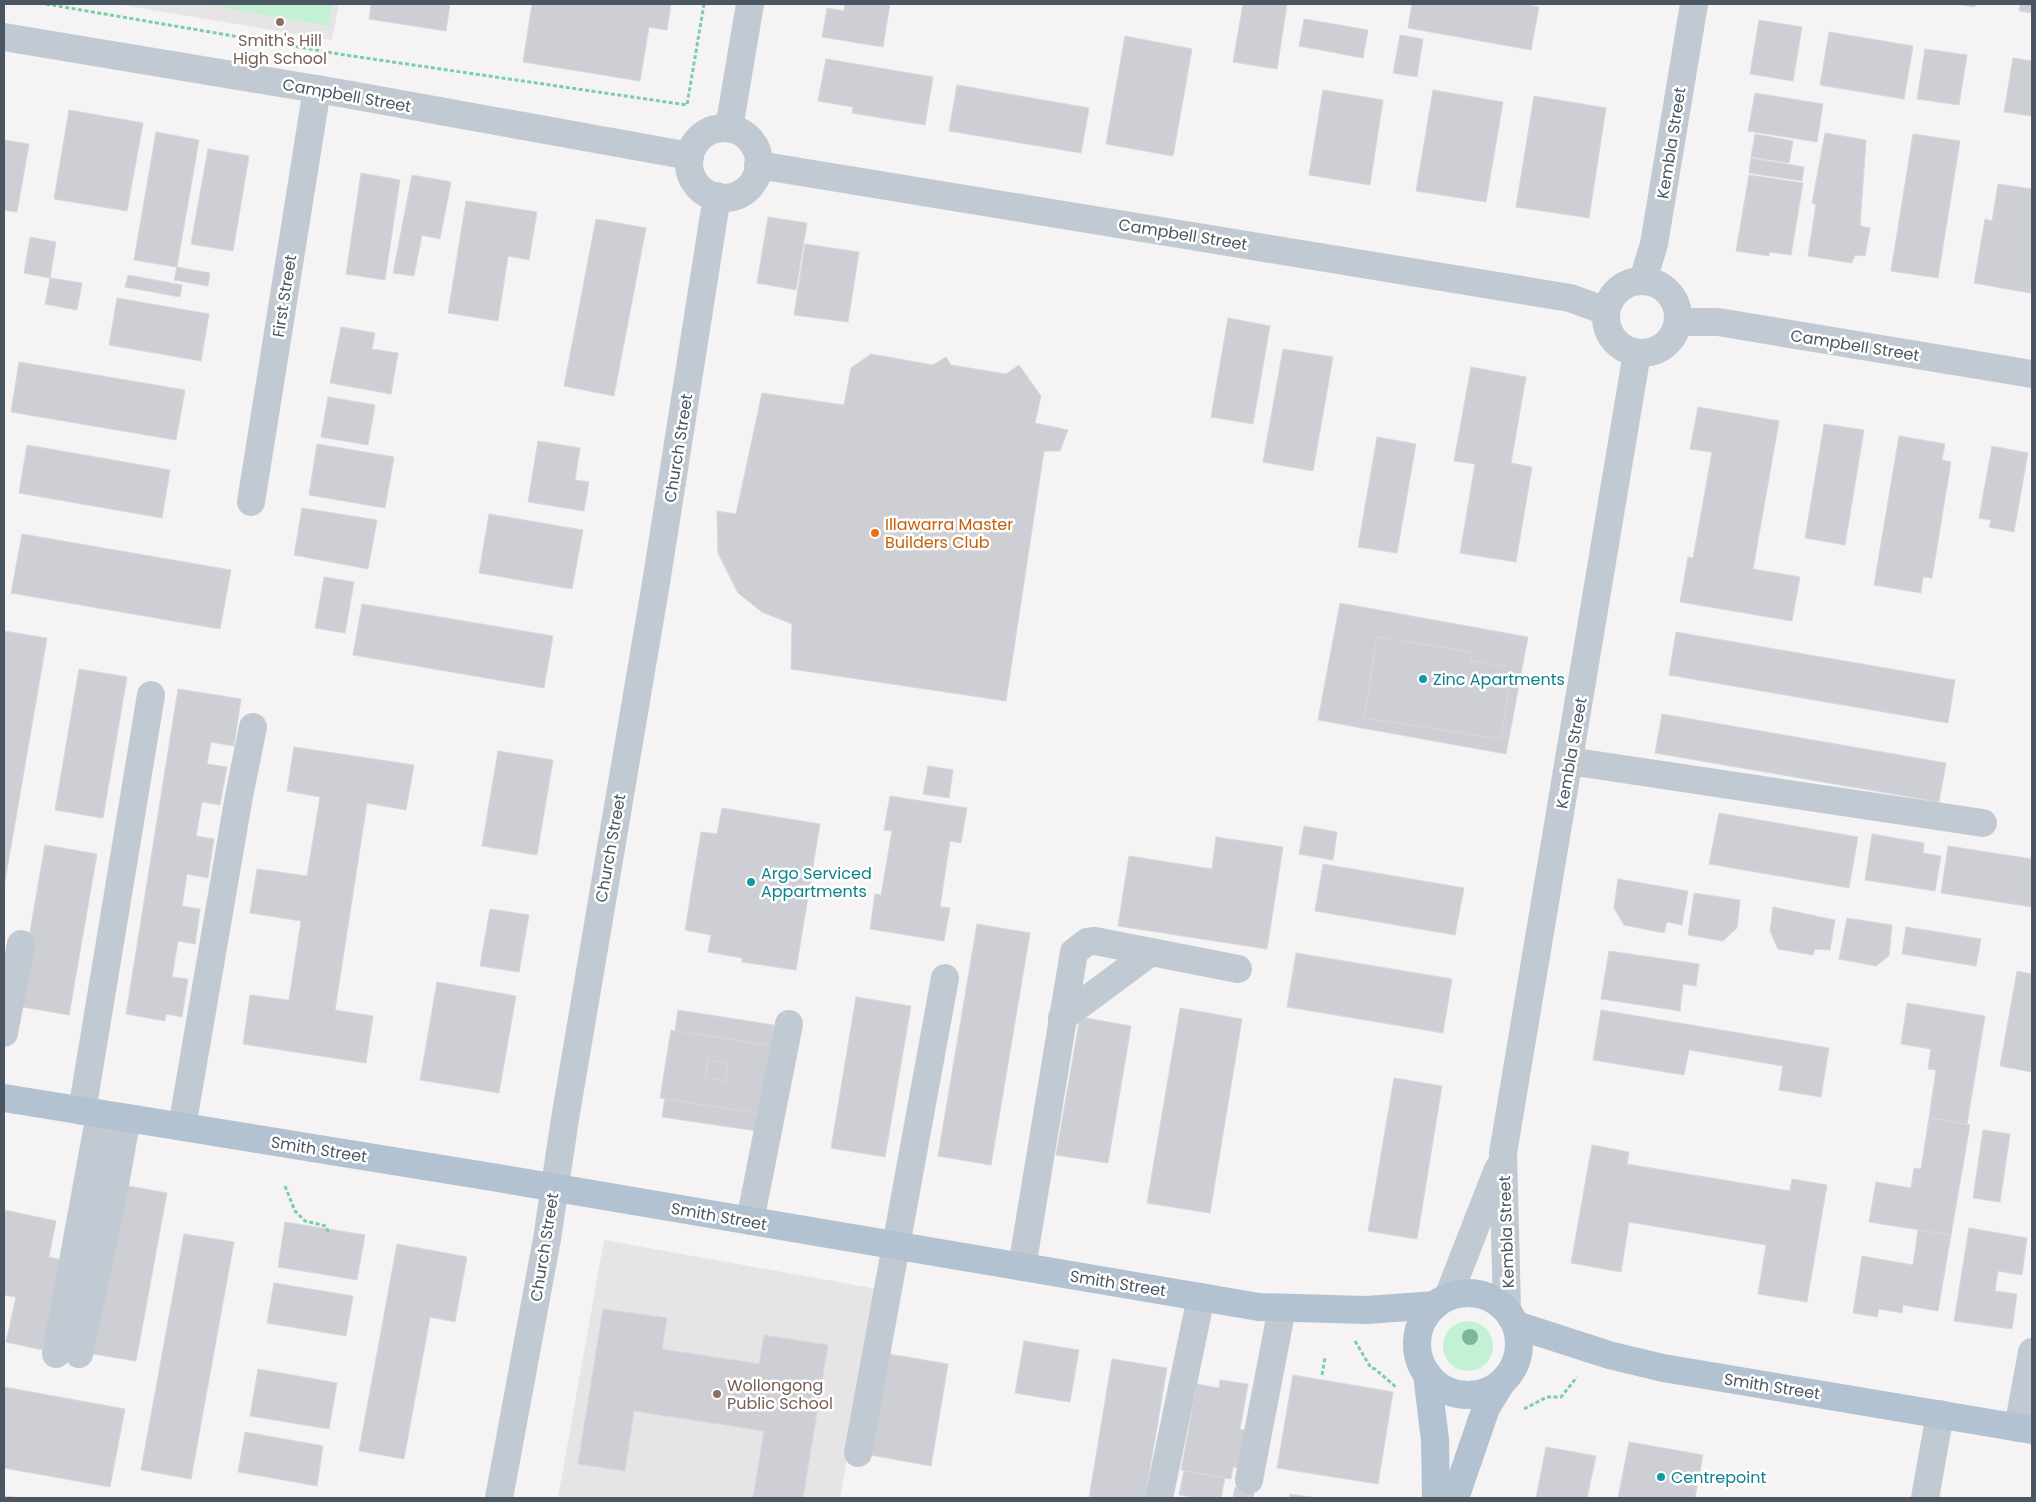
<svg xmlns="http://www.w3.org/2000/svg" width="2036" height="1502" font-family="Poppins,sans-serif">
<rect width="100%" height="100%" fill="#f5f3f3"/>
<!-- education -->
<g fill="#e6e4e5">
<path d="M116,4h223l-7,36z"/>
<path d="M604,1240l273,49 -37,209h-282z"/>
</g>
<!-- green -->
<g fill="#c3f1d5">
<path d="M203,4h129l-3,22z"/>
<circle cx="1468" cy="1346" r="25"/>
</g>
<!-- building -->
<g fill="#cdcfd5" stroke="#d7d9de">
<path d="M371,4h79l-4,27 -77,-12z"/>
<path d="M532,4h139l-4,26 -18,-3 -9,54 -117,-19z"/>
<path d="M845,4h45l-7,43 -61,-10 5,-29 17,3z"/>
<path d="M1243,4h44l-10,65 -44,-7z"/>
<path d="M1412,4h109l18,3 -8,43 -123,-22z"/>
<path d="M1955,4h20v3z"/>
<path d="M2020,4h12v9l-13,-2z"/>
<path d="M1304,19l64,11 -5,28 -64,-12z"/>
<path d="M1759,20l43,7 -9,54 -43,-7z"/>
<path d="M1829,32l84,14 -9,53 -84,-14z"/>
<path d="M1400,35l23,4 -6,38 -24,-4z"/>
<path d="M1125,36l67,13 -19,107 -67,-12z"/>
<path d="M1925,49l42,6 -8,50 -42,-6z"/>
<path d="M2013,58l19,3v55l-28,-4z"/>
<path d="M826,59l107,18 -8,48 -73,-12 1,-6 -35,-6z"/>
<path d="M957,85l132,23 -8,45 -132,-22z"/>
<path d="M1323,90l60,10 -13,85 -61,-10z"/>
<path d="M1433,90l70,12 -17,100 -70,-11z"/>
<path d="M1755,93l68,11 -6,38 -69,-11z"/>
<path d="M1534,96l72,12 -17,110 -73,-11z"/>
<path d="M69,110l74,13 -16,88 -73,-12z"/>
<path d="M156,132l43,8 -22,127 -43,-7z"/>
<path d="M1825,133l41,7 -6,86 10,2 -5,28 -10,-1 -3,8 -44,-7 8,-52 -4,-1z"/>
<path d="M1755,134l38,7 -4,22 -38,-6z"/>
<path d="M1913,134l47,7 -22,137 -47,-7z"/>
<path d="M4,140l25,4 -12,68 -13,-2z"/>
<path d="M208,149l41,7 -16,95 -42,-7z"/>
<path d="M1751,158l53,9 -2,14 -53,-8z"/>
<path d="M361,173l39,7 -15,100 -39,-6z"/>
<path d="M412,175l39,7 -11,57 -18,-4 -8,41 -21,-3z"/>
<path d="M1749,175l54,8 -12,72 -21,-3 -1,4 -33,-5z"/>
<path d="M1998,184l34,5v92l-2,12 -56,-10 11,-64 7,2z"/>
<path d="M466,201l71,11 -8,48 -21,-4 -10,65 -50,-8z"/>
<path d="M768,217l39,6 -11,67 -39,-7z"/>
<path d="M596,219l50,9 -32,168 -50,-10z"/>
<path d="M30,237l26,5 -6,36 -26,-5z"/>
<path d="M805,244l54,8 -11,70 -54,-7z"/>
<path d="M177,267l33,6 -2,13 -34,-6z"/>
<path d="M128,275l54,10 -2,12 -55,-10z"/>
<path d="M50,278l32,5 -5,27 -32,-6z"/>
<path d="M117,298l92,16 -8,47 -92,-16z"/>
<path d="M1228,318l42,8 -17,98 -42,-7z"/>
<path d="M341,327l34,6 -3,16 26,4 -7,41 -61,-11z"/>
<path d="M1283,349l50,8 -20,114 -50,-9z"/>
<path d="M871,354l62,11 13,-8 5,8 55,9 13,-9 22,31 -6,27 33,7 -8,21h-16l-38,250 -215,-32 1,-45 -30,-12 -24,-19 -20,-40 -1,-42 19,3 26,-121 82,12 7,-37z"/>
<path d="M19,362l166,28 -9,50 -165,-28z"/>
<path d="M1471,367l55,10 -15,86 21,4 -16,95 -56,-9 15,-89 -21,-3z"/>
<path d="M328,397l47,8 -7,40 -47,-8z"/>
<path d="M1698,407l81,14 -26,148 47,8 -8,44 -112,-19 8,-45 5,1 19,-106 -22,-3z"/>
<path d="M1824,424l40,6 -19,115 -40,-7z"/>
<path d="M1899,436l46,8 -3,16 9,2 -19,116 -9,-1 -2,16 -47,-8z"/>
<path d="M1377,437l39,7 -19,109 -39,-6z"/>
<path d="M538,441l42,7 -5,32 14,2 -5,29 -56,-9z"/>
<path d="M317,444l77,13 -9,51 -76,-13z"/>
<path d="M27,445l143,25 -8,48 -143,-25z"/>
<path d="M1992,446l36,7 -14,79 -25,-5 2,-7 -12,-2z"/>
<path d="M302,508l75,12 -9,49 -74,-14z"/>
<path d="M489,514l94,16 -11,59 -93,-16z"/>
<path d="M22,534l209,36 -11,59 -209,-36z"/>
<path d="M324,577l30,5 -9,51 -30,-5z"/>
<path d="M1340,603l188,34 -22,117 -188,-34z"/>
<path d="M362,604l191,32 -9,52 -191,-33z"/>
<path d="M4,631l43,7 -43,249z"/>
<path d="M1676,632l279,48 -7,43 -279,-48z"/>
<path d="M1377,637l95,15 -1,9 41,6 -11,72 -137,-21z"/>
<path d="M79,669l48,8 -24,141 -48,-8z"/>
<path d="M178,689l63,10 -7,47 -23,-4 -4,22 20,3 -7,38 -18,-3 -6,34 18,3 -6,39 -21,-4 -5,32 18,3 -5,35 -17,-3 -6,36 16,2 -6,38 -16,-3 -1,7 -39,-7z"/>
<path d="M1662,714l284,49 -7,39 -284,-49z"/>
<path d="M294,747l120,18 -8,45 -39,-7 -32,207 38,6 -7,47 -123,-19 7,-49 39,5 12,-79 -51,-8 7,-44 50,7 13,-79 -33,-6z"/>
<path d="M498,751l55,9 -16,95 -55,-9z"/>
<path d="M928,766l25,4 -4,28 -26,-4z"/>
<path d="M890,796l77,12 -6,35 -11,-2 -10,66 10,1 -6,33 -74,-12 5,-35 6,1 11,-64 -8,-1z"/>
<path d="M722,808l98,16 -24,146 -54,-8v-4l-34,-6 3,-17 -26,-5 16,-98 16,2z"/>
<path d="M1719,813l139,24 -9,51 -140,-24z"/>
<path d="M1304,826l33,6 -4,28 -34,-6z"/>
<path d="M1872,834l52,9 -1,10 18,3 -6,35 -70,-11z"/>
<path d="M1216,837l67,10 -16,102 -149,-23 11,-70 83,13z"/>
<path d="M45,845l52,9 -28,161 -52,-9z"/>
<path d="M1948,846l84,13v48l-91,-14z"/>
<path d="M1323,864l141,24 -9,47 -140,-24z"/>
<path d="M1618,879l70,12 -6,34 -15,-3 -3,11 -40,-8 -10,-17z"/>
<path d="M1694,893l46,7 -3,28 -14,13 -35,-6z"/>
<path d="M1773,907l62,13 -5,30 -15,-1 -2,6 -35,-6 -8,-18z"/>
<path d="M490,909l39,6 -10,57 -39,-6z"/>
<path d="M1847,918l45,7 -3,31 -13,10 -37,-7z"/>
<path d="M977,924l53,9 -39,232 -53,-9z"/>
<path d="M1906,927l75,12 -5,27 -74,-12z"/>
<path d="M1609,951l90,13 -3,22 -13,-2 -3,27 -79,-12z"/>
<path d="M1296,953l156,26 -9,54 -156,-26z"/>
<path d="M2017,971l15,3v98l-32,-6z"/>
<path d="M437,982l79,14 -17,97 -79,-13z"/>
<path d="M856,997l55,9 -26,151 -54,-9z"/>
<path d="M1907,1003l78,13 -18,108 -38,-6 7,-48 -8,-1 3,-20 -30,-5z"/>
<path d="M1180,1008l62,11 -32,194 -63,-10z"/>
<path d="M678,1010l96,15 -17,106 -95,-14z"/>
<path d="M1601,1010l228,38 -8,49 -42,-7 4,-24 -94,-16 -5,25 -91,-15z"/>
<path d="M1080,1017l51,9 -23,137 -52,-8z"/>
<path d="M671,1030l102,16 -11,68 -102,-16z"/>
<path d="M708,1060l20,3 -3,18 -20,-3z"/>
<path d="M1394,1078l48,8 -25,153 -49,-8z"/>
<path d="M1929,1118l41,7 -19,110 -82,-13 7,-40 35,6 3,-20 7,1z"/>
<path d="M1983,1130l27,4 -10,68 -27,-4z"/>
<path d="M1592,1145l37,7 -2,12 163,27 2,-12 35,6 -20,117 -49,-8 8,-49 -137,-23 -8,50 -50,-9z"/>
<path d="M112,1183l55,10 -31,168 -55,-9z"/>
<path d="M4,1210l52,11 -7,36 13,3 -19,90 -37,-8 10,-45 -12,-2z"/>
<path d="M285,1222l80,13 -8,45 -79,-13z"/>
<path d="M1969,1228l58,10 -5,37 -24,-4 -3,20 22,3 -5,35 -58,-8z"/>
<path d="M1918,1230l33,5 -13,76 -35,-6 -1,8 -23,-4 -2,8 -24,-4 9,-57 51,9z"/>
<path d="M184,1234l50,8 -43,237 -50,-9z"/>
<path d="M397,1244l70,13 -12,65 -25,-5 -26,142 -45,-8z"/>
<path d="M274,1283l79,13 -7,40 -79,-13z"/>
<path d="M603,1309l64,9 -5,31 97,15 5,-29 64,10 -25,153h-50l11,-67 -130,-20 -9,60 -47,-7z"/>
<path d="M1024,1341l55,9 -9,52 -55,-9z"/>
<path d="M883,1353l65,11 -17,102 -66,-12z"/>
<path d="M1112,1359l55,9 -22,130h-56z"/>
<path d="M258,1369l79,14 -8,46 -79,-13z"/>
<path d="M1293,1375l100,17 -15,92 -101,-16z"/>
<path d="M1220,1380l28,4 -8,45 9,2 -7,38 -9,-2 -2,12 -50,-9 16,-86 22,4z"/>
<path d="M4,1387l121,22 -15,78 -106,-19z"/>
<path d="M245,1432l78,14 -6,40 -79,-14z"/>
<path d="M1629,1442l74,13 -8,43h-77z"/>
<path d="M1546,1447l50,9 -9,42h-51z"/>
<path d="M1184,1471l41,7 -4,20h-23l-19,-3z"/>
<path d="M1235,1487l20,3 -2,8h-20z"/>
<path d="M1290,1494l28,4h-29z"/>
<path d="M4,1496l18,2h-18z"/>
</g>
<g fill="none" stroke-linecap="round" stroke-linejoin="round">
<!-- path -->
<g stroke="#7ad0a6" stroke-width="3" stroke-dasharray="4 2.5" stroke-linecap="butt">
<path d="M46,4l299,51 342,50 17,-101"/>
<path d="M285,1186l10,25 10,10 21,5 3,8"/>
<path d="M1355,1341l16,27 4,1 21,18"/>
<path d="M1322,1375l3,-17"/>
<path d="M1524,1409l23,-12h14l16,-20"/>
</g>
<!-- minor -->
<g stroke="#c1cad2" stroke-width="28">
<path d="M4,37l336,56 350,63"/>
<path d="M729,128l21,-124"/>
<circle cx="724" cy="163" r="35"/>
<path d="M758,165l812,133 36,13"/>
<path d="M1643,280l11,-36 40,-240"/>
<circle cx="1642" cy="317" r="36"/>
<path d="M1678,322h40l314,52"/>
<path d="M251,502l66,-413"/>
<path d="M1569,761l414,62"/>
<path d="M1062,1018l89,-66"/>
<path d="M4,1033l17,-89"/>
<path d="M82,1111l69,-416"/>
<path d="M182,1127l57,-331 14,-69"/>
<path d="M750,1221l39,-197"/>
<path d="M1022,1267l52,-315 13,-10 8,-1 143,28"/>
<path d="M1448,1297l50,-128"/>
<path d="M1507,1310l-4,-157 134,-800"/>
<path d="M56,1354l44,-240"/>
<path d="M79,1354l35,-165 13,-71"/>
<path d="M2018,1428l14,-76"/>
<path d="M858,1453l87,-475"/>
<path d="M1249,1480l33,-172"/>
<path d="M499,1498l48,-259 18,-120 91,-536 61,-387"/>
<path d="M1159,1498l42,-201"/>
<path d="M1925,1498l15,-84"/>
</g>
<!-- major -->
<g stroke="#b3c2d1" stroke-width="28">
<path d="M4,1098l488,79 767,130 108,3 68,-5"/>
<circle cx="1468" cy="1344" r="51"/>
<path d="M1516,1325l93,30 54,13 369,62"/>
<path d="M1427,1374l8,66 1,58"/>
<path d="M1455,1498l31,-90 14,-23"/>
</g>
</g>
<!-- trees -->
<circle fill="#7bb799" cx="1470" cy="1337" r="8"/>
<!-- markers -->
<g fill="#8d6e63" stroke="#fff" stroke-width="2">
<circle cx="280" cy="22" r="5"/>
<circle cx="717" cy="1394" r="5"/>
</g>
<circle fill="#e8710a" stroke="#fff" stroke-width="2" cx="875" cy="533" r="5"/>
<g fill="#0f9aa8" stroke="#fff" stroke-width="2">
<circle cx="1423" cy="679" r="5"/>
<circle cx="751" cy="882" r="5"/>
<circle cx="1661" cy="1477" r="5"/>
</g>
<g text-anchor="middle" stroke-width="5" stroke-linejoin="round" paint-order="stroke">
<!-- education labels -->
<g font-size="16" fill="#785e54" stroke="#fff">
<text x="280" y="46">Smith's Hill<tspan x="280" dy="18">High School</tspan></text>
<text x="727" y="1391" text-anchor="start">Wollongong<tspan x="727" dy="18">Public School</tspan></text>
</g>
<!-- street labels -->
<g font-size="16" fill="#4a5661" stroke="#fff">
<text transform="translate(347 95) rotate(10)" y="6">Campbell Street</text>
<text transform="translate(1671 143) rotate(-81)" y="6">Kembla Street</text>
<text transform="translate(1183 234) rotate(9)" y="6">Campbell Street</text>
<text transform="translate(284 296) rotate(-81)" y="6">First Street</text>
<text transform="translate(1855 345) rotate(9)" y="6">Campbell Street</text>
<text transform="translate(678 448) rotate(-81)" y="6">Church Street</text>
<text transform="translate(1571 753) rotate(-80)" y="6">Kembla Street</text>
<text transform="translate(610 848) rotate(-80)" y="6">Church Street</text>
<text transform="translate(319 1149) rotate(9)" y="6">Smith Street</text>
<text transform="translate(719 1216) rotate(10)" y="6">Smith Street</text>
<text transform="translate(1506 1232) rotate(-92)" y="6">Kembla Street</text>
<text transform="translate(544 1247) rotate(-81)" y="6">Church Street</text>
<text transform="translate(1118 1283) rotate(9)" y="6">Smith Street</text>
<text transform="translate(1772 1386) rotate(9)" y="6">Smith Street</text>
</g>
<!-- food labels -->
<g font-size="16" fill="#c56008" stroke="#fff" text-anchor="start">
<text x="885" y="530">Illawarra Master<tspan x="885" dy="18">Builders Club</tspan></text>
</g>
<!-- culture labels -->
<g font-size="16" fill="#0d838f" stroke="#fff" text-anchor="start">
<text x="1433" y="685">Zinc Apartments</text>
<text x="761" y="879">Argo Serviced<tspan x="761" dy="18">Appartments</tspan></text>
<text x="1671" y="1483">Centrepoint</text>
</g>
</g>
<!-- border -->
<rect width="2036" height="1502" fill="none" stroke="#4a5661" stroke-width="10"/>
</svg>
